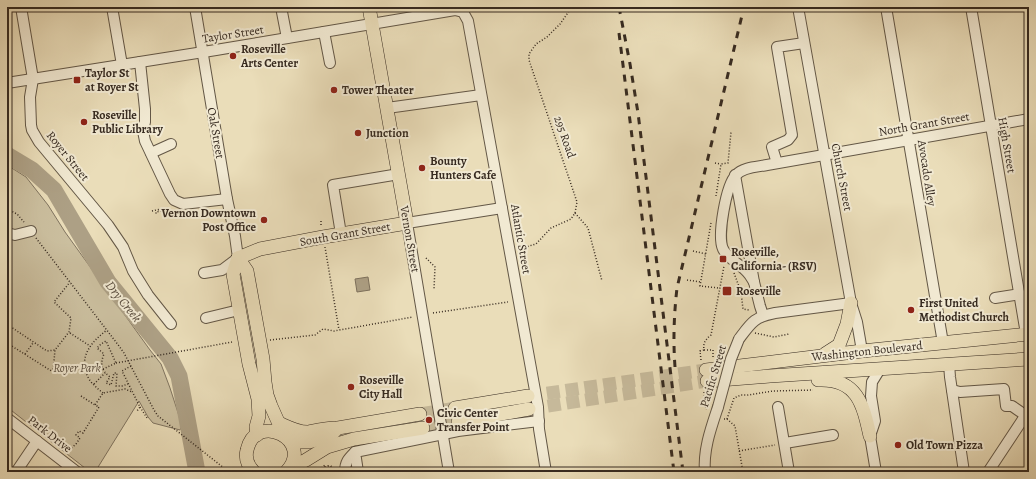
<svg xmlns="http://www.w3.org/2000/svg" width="1036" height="479" font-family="Alegreya,serif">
<rect width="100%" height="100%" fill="#eaddb9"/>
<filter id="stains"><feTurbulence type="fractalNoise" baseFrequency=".005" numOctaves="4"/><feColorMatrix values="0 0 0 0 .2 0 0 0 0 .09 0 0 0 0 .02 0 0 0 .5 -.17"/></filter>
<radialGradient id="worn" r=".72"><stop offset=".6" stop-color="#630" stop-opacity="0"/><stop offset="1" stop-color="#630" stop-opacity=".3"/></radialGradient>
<!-- green -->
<path fill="#cbbf9f" stroke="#807460" d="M7,165l19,12 22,28 17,27 85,118 11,14 9,24 12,37 -2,5 -27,-7 -5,-6 -9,-16 -44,71h-5l-83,-65z"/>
<!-- water -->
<path fill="#ada085" stroke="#7d715d" d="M368,277l2,13 -13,2 -2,-13z"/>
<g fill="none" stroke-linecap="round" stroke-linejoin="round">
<!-- river -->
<path stroke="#ada085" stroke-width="17" d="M7,155l25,15 22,20 54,92 62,76 9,18 18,96"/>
<!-- major-tunnel -->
<g stroke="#c6b99a" stroke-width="13" stroke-dasharray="13 6" stroke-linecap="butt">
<path d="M528,396l178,-26"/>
<path d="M529,409l178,-28"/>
<path d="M420,414l35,-6"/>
<path d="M423,428l35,-6"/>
</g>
<defs>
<g id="minor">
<path d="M21,7l12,72 -3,18 1,28 1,5 7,12 69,83 15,22 10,24 15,24 23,29"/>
<path d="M112,7l10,58"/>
<path d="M195,7l32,192 8,37 3,22 -16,12 -18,3"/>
<path d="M281,7l6,31"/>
<path d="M798,7l53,296 6,19 5,29"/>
<path d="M886,7l57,336"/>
<path d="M971,7l55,327"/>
<path d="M324,32l6,31"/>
<path d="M140,62l5,47v13l-2,9 2,10 25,53 4,6 9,4 44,-5"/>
<path d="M7,83l209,-33 239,-40 8,2 5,9 70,386 1,22 7,43"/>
<path d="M387,108l94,-13"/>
<path d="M151,153l20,-9"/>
<path d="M777,163l-5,-16 16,-7 4,-5 -15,-88 27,-4"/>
<path d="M735,175l19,107 6,24 3,9"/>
<path d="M7,233l8,2 16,-4"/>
<path d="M341,234l-8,-49 66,-11"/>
<path d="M754,282c-2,-3 -4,-7 -7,-10 -7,-8 -19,-13 -24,-23 -6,-13 3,-64 13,-74 7,-8 21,-8 31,-10l262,-46"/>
<path d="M995,298l25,-4"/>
<path d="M206,318l33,-8"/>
<path d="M739,339c12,-16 15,-22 36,-26l76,-10"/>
<path d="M949,364l1,13 14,95"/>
<path d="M952,390l8,2 44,-3 2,17h6l13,9"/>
<path d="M778,407l11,65"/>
<path d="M7,418l70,54"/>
<path d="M785,443l48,-8"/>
<path d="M16,472l21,-31"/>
<path d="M345,472c0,-10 3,-13 10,-20"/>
<path d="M358,472l-3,-20 103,-21 81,-10"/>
<path d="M449,472l-42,-249 95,-15"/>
<path d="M705,472c-2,-22 6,-44 13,-65"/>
<path d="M876,472l-6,-36 5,-15 -4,-25 1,-14 8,-13"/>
<path d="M988,472l41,-62"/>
</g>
<g id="major">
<path d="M238,258l22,-9 63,-12 84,-14 -38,-216"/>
<path d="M238,258l9,13 16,88 2,23 2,13 4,11 13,29"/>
<path d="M238,258l-5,16 16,90 9,35 1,17 -3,11 1,8"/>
<path d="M825,354l14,-9 8,-21 4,-21"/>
<path d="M706,370l156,-19 167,-17"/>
<path d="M818,380c39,-2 45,24 52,56"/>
<path d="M707,381l63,-5 259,-17"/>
<path d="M455,408l73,-12"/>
<path d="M458,422l71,-13"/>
<path d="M279,423c9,4 20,10 30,9 9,-2 17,-4 26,-4"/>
<path d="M289,439l7,3h13l21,-6 8,-8 82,-14"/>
<path d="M290,468l16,-8 21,-13 27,-8 69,-11"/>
<path d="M254,472c-6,-6 -9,-14 -7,-22 9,-40 69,-9 39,22"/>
</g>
</defs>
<!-- minor casing -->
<use href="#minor" stroke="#635746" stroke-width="12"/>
<!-- major casing -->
<use href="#major" stroke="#362a20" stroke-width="14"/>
<!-- path -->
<g stroke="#362a20" stroke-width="1.5" stroke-dasharray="1 2" stroke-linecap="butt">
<path d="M715,163l6,1"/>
<path d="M716,196l5,-32 7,-1 3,-31"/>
<path d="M7,209l10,5 7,8"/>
<path d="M152,211l9,-2 1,2 -6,1v2"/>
<path d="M575,213l13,15 14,53"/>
<path d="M321,221v4"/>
<path d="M711,223l-11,63 19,2"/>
<path d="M36,238l83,108 5,7 30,57 4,6 71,56"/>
<path d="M325,247l14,83"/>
<path d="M519,249l17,-5 15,-16 20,-9 4,-6 2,-11 -48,-142v-6l7,-10 11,-7 13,-13 12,-17"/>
<path d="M693,251l13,3"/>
<path d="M426,258l9,9 -1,22"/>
<path d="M734,273l7,19 2,17 6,1 1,1"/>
<path d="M687,280l14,2"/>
<path d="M433,313l75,-11"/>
<path d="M7,333l4,-6 36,24 8,-1"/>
<path d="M70,333l20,13"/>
<path d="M755,333l19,4 15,-3"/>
<path d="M270,340l45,-5 8,-6 11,2 79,-14"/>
<path d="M7,343l46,29 2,-22 14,-18 2,-14 -17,-16 16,-20"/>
<path d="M704,350h9v7"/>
<path d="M25,354l8,-11"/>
<path d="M701,360l-1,-9 4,-1c-1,-7 1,-10 7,-15l13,-69"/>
<path d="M131,366l-9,5 18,36 -3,4"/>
<path d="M86,368l16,-2"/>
<path d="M103,369l13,-6 -10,-22 -5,3 -4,4 7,6c-4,10 -3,16 6,23l-4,6 5,2 3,-12h3l-1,13h6l6,-2"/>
<path d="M94,384l11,-11"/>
<path d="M704,392l2,18"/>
<path d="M103,393c-5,-4 -11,-9 -14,-14 -12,-21 2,-37 18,-49"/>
<path d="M81,396l14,9"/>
<path d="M140,407l7,11"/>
<path d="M724,419h3l8,7 8,46"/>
<path d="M727,419l7,-21 7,-3h7l25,-4 40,-1"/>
<path d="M739,451l36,-6"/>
<path d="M67,452l9,-8 4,-6 -4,-3 3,-4 4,2 16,-26 -4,-2 8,-12 22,-4 7,3"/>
<path d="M317,472l8,-7 1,7"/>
<path d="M329,472l-1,-6h3l1,6"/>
</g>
<!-- minor -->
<use href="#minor" stroke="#f1e9d2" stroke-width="10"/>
<!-- major -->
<use href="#major" stroke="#eaddb9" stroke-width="13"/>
<!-- rail -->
<g stroke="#362a20" stroke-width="3" stroke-dasharray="7 7" stroke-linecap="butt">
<path d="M619,7l11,57 8,49 45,359"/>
<path d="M619,33l55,439"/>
<path d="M675,367c-2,-27 -1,-53 2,-79l67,-281"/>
</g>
<defs>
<path id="minor-bridge" d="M718,407l13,-48 8,-20"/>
</defs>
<!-- minor-bridge casing -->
<use href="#minor-bridge" stroke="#635746" stroke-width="12" stroke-linecap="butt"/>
<!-- path-bridge -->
<path stroke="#362a20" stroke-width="1.5" stroke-dasharray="1 2" stroke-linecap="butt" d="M116,363l116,-21"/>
<!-- minor-bridge -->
<use href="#minor-bridge" stroke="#f1e9d2" stroke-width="10"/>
</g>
<!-- markers -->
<g fill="#8f2418" stroke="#f1e9d2" stroke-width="1.5">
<circle cx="233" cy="56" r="4"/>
<rect x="73" y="76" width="8" height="8" rx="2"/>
<circle cx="334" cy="90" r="4"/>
<circle cx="84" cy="122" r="4"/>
<circle cx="358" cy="133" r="4"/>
<circle cx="422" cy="168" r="4"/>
<circle cx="264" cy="220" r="4"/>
<rect x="719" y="255" width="8" height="8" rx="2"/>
<rect x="722" y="286" width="10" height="10" rx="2"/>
<circle cx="911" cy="310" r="4"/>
<circle cx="351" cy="387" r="4"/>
<circle cx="429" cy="420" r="4"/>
<circle cx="898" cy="445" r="4"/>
</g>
<g text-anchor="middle" stroke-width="4" stroke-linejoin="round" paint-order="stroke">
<!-- street labels -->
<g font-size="12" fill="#362a20" stroke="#f1e9d2">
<text transform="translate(233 34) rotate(-9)" y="4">Taylor Street</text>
<text transform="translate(924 124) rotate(-10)" y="4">North Grant Street</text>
<text transform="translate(216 133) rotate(80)" y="4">Oak Street</text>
<text transform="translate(565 137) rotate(71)" y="4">295 Road</text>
<text transform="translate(1007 145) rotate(80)" y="4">High Street</text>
<text transform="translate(68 156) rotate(51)" y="4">Royer Street</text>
<text transform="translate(927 173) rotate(81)" y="4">Avocado Alley</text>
<text transform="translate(842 177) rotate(79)" y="4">Church Street</text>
<text transform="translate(345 234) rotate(-10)" y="4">South Grant Street</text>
<text transform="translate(410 239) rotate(80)" y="4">Vernon Street</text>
<text transform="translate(521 239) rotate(80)" y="4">Atlantic Street</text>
<text transform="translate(867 351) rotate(-6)" y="4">Washington Boulevard</text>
<text transform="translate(713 376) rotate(-73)" y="4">Pacific Street</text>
<text transform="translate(50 434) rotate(38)" y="4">Park Drive</text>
</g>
<!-- poi labels -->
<g font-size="12" font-weight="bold" fill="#362a20" stroke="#f1e9d2" text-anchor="start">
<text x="241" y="53">Roseville<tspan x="241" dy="14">Arts Center</tspan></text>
<text x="85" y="77">Taylor St<tspan x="85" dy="14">at Royer St</tspan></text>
<text x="342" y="94">Tower Theater</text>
<text x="92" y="119">Roseville<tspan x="92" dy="14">Public Library</tspan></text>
<text x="366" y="137">Junction</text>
<text x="430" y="165">Bounty<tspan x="430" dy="14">Hunters Cafe</tspan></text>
<text x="256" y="217" text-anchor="end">Vernon Downtown<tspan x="256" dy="14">Post Office</tspan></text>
<text x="731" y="256">Roseville,<tspan x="731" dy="14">California- (RSV)</tspan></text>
<text x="736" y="295">Roseville</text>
<text x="919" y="307">First United<tspan x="919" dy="14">Methodist Church</tspan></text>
<text x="359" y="384">Roseville<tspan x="359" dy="14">City Hall</tspan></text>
<text x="437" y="417">Civic Center<tspan x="437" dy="14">Transfer Point</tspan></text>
<text x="906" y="449">Old Town Pizza</text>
</g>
<!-- park labels -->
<g font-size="12" font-style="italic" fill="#5b4f40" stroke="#f1e9d2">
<text x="77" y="372">Royer Park</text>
</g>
<!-- water labels -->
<g font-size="13" font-style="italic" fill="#5a4d3e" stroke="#f1e9d2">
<text transform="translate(124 301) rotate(51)" y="5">Dry Creek</text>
</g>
</g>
<!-- margin -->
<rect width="1036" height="479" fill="none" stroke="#eaddb9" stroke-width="24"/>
<rect x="8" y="8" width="1020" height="463" fill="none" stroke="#362a20" stroke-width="2"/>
<rect x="12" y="12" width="1012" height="455" fill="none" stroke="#362a20"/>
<rect width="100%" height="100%" filter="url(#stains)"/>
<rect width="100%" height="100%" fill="url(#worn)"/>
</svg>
